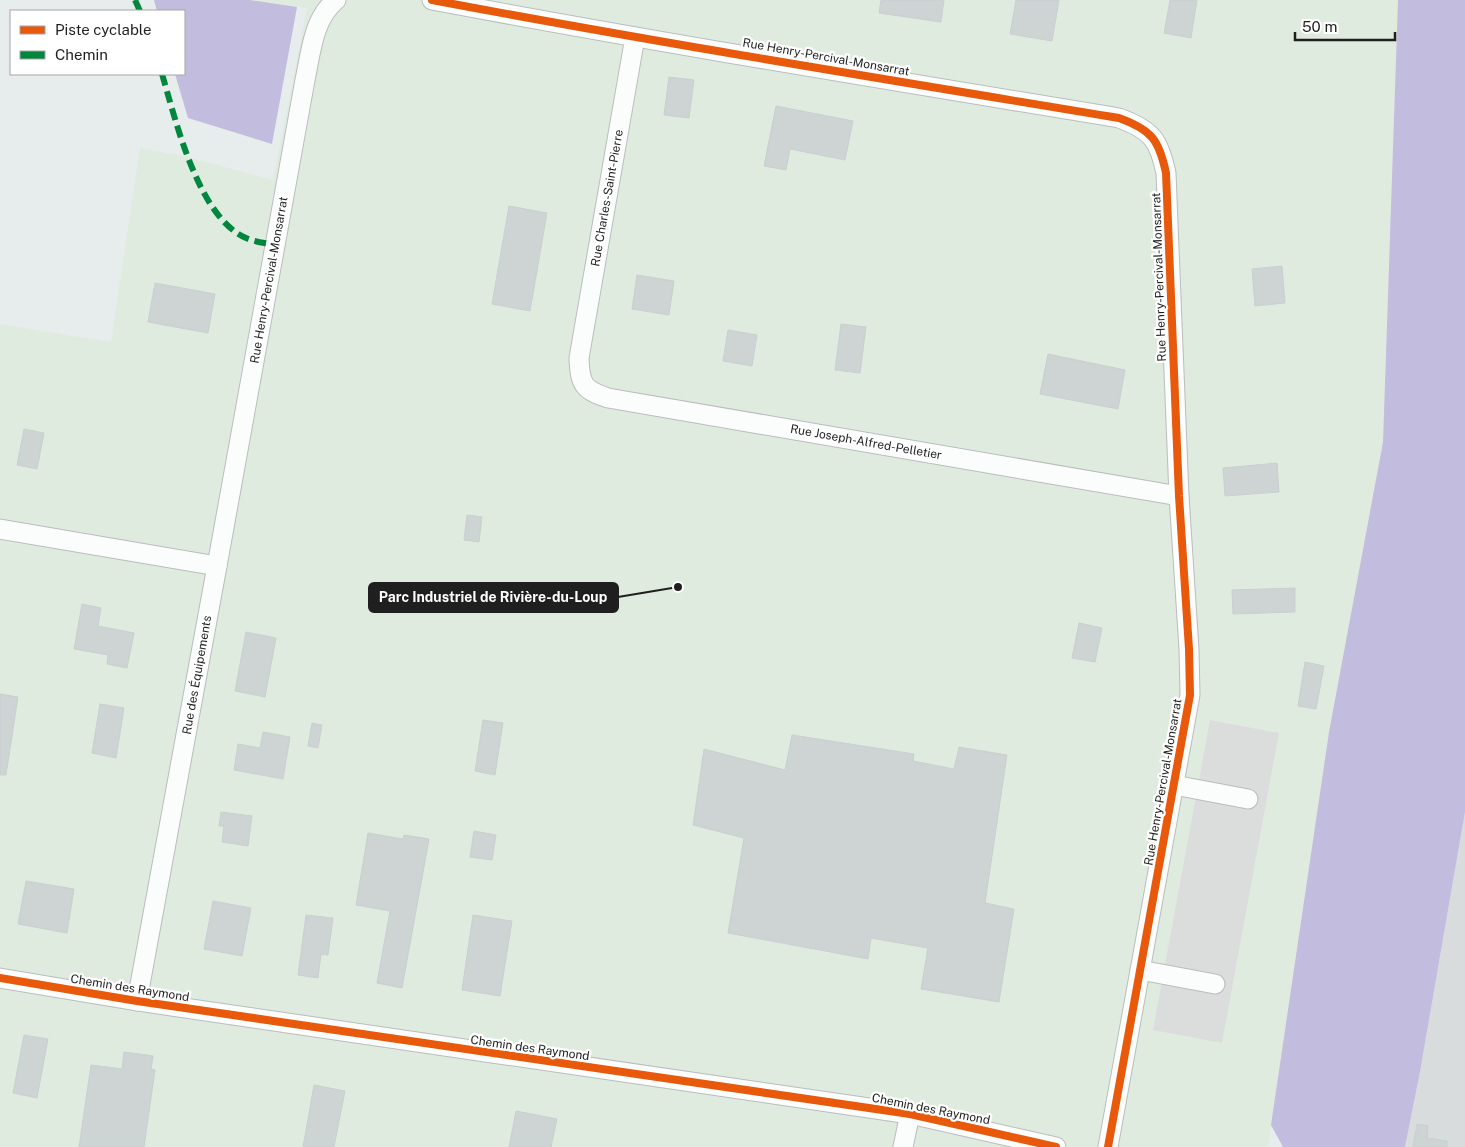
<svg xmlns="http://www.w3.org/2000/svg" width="1465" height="1147" font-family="'Public Sans',sans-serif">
<rect width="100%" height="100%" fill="#e7eced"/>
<!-- residential -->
<path fill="#d8dcdc" d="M1465,812v335h-60l15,-75z"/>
<!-- industrial -->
<path fill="#e0ebe0" d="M250,0h1148l-15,442 -54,290 -61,415h-1268v-823l111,18 29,-194 48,9 85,23 34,-172z"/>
<!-- forest -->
<g fill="#c2bdde">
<path d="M154,0h96l47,7 -25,137 -84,-26 -13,-44h9v-63h-27z"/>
<path d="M1398,0h67v812l-45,260 -15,75h-122l-12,-22 58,-393 54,-290z"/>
</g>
<!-- parking -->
<path fill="#dbdddd" d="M1210,720l69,13 -57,310 -69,-13z"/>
<!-- building -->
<g fill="#ced3d4" stroke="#c8d0d0">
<path d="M881,0h63l-3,22 -62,-9z"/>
<path d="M1016,0h43l-7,41 -42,-7z"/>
<path d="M1170,0h27l-6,38 -27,-5z"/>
<path d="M669,77l25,3 -5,38 -25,-3z"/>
<path d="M776,106l77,15 -8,39 -55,-11 -4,21 -22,-4z"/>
<path d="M509,206l38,7 -17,98 -38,-7z"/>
<path d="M1282,266l3,37 -30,3 -3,-37z"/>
<path d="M637,275l37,6 -5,34 -37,-6z"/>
<path d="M155,283l60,11 -7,39 -60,-11z"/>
<path d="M841,324l25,3 -6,46 -25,-3z"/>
<path d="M728,330l29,5 -5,31 -29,-5z"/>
<path d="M1048,354l77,16 -7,39 -78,-15z"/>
<path d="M24,429l20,4 -7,36 -20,-4z"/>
<path d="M1277,463l2,29 -54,4 -2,-28z"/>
<path d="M467,515l15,2 -3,25 -15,-2z"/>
<path d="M1295,588v24l-62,2 -1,-24z"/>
<path d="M82,604l19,4 -3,18 36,7 -7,35 -20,-4 1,-9 -34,-6z"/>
<path d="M1079,623l23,5 -7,34 -23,-4z"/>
<path d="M246,632l30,6 -11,59 -30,-6z"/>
<path d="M1305,662l19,4 -8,43 -18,-3z"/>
<path d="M0,694l18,3 -12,78h-6z"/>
<path d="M100,704l24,4 -8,50 -24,-5z"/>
<path d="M483,720l20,3 -8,52 -20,-4z"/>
<path d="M312,723l10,2 -4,23 -10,-2z"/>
<path d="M263,732l27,5 -7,42 -49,-9 4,-26 22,4z"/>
<path d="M792,735l122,19 -1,7 41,8 5,-22 48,8 -22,148 29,6 -15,93 -78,-13 7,-41 -57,-10 -3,21 -140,-26 16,-95 -51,-13 11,-76 81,21z"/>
<path d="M221,812l31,4 -4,30 -26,-4 2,-16h-5z"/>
<path d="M474,831l22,4 -4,25 -22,-3z"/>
<path d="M368,833l35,6 1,-4 25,4 -27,149 -25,-5 13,-72 -34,-6z"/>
<path d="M26,881l48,8 -7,44 -49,-9z"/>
<path d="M213,901l38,7 -9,48 -38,-7z"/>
<path d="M306,915l27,3 -5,37 -7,-1 -3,24 -20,-3z"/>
<path d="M473,915l39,6 -12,75 -38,-6z"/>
<path d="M24,1035l24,4 -11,59 -24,-5z"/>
<path d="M124,1052l29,4 -2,13 4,1 -11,77h-65l12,-82 31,4z"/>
<path d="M314,1085l31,6 -11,56h-31z"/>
<path d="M516,1111l41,8 -6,28h-42z"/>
<path d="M1417,1124l11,2 -1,12 20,3v6h-34z"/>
</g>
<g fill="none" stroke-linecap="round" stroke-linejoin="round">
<defs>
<g id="minor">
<path d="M432,0c228,43 458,80 687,118 33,12 40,22 47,55l13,323 10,153 1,46 -82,452"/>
<path d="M635,37l-56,321c1,26 4,32 29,40l571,98"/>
<path d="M0,529l217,37 -80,435"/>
<path d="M217,566l88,-486c6,-28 8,-61 31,-80"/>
<path d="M1174,785l74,14"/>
<path d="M1140,970l75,14"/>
<path d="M0,978l137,23 773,113 146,33"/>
<path d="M903,1147l7,-33"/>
</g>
</defs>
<!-- minor casing -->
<use href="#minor" stroke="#babdbd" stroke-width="21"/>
<!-- minor -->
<use href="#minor" stroke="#fbfcfc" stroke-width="19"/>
<!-- quiet -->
<g stroke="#00873e" stroke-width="6" stroke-dasharray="12 6" stroke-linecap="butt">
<path d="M135,0l5,11"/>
<path d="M162,74c14,47 36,143 84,164 9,4 19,5 30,7"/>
</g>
<defs>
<g id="cycleway">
<path d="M432,0c228,43 458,80 687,118 33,12 40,22 47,55l13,323 10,153 1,46 -82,452"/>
<path d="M0,978l137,23 773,113 146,33"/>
</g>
</defs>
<!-- cycleway casing -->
<use href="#cycleway" stroke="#fff" stroke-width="11"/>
<!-- cycleway -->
<use href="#cycleway" stroke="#e8590c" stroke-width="8"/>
</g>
<g text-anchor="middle" stroke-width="4.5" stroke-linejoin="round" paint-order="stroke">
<!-- street labels -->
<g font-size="12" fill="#1f1f1f" stroke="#fff">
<text transform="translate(826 57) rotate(10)" y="4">Rue Henry-Percival-Monsarrat</text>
<text transform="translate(607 198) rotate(-80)" y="4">Rue Charles-Saint-Pierre</text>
<text transform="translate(1159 277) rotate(-92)" y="4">Rue Henry-Percival-Monsarrat</text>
<text transform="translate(269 280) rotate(-80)" y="4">Rue Henry-Percival-Monsarrat</text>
<text transform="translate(866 442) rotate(10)" y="4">Rue Joseph-Alfred-Pelletier</text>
<text transform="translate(197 675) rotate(-80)" y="4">Rue des Équipements</text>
<text transform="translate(1163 782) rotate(-80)" y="4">Rue Henry-Percival-Monsarrat</text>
<text transform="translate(130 988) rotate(9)" y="4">Chemin des Raymond</text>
<text transform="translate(530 1048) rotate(8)" y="4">Chemin des Raymond</text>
<text transform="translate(931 1109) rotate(11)" y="4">Chemin des Raymond</text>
</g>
</g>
<!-- callouts -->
<path fill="none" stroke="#1f1f1f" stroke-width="2" d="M678 587L618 597"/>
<circle fill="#1f1f1f" stroke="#fff" stroke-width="2" cx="678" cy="587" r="5"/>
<rect fill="#1f1f1f" stroke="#1f1f1f" stroke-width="2" x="369" y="583" width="249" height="29" rx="5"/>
<g font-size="14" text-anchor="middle" font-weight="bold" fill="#fff">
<text x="493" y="602">Parc Industriel de Rivière-du-Loup</text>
</g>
<!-- legend -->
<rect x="10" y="10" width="175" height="65" fill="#ffffff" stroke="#a5a5a5"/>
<rect x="20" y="26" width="25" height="8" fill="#e8590c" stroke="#a5a5a5"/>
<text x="55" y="35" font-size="15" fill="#1f1f1f">Piste cyclable</text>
<rect x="20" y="51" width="25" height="8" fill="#00873e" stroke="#a5a5a5"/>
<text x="55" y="60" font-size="15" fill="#1f1f1f">Chemin</text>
<!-- scale -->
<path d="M1295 32v8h100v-8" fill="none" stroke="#1f1f1f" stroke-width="2.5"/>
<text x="1302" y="32" font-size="15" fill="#1f1f1f" stroke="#ffffff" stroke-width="4" paint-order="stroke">50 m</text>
</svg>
